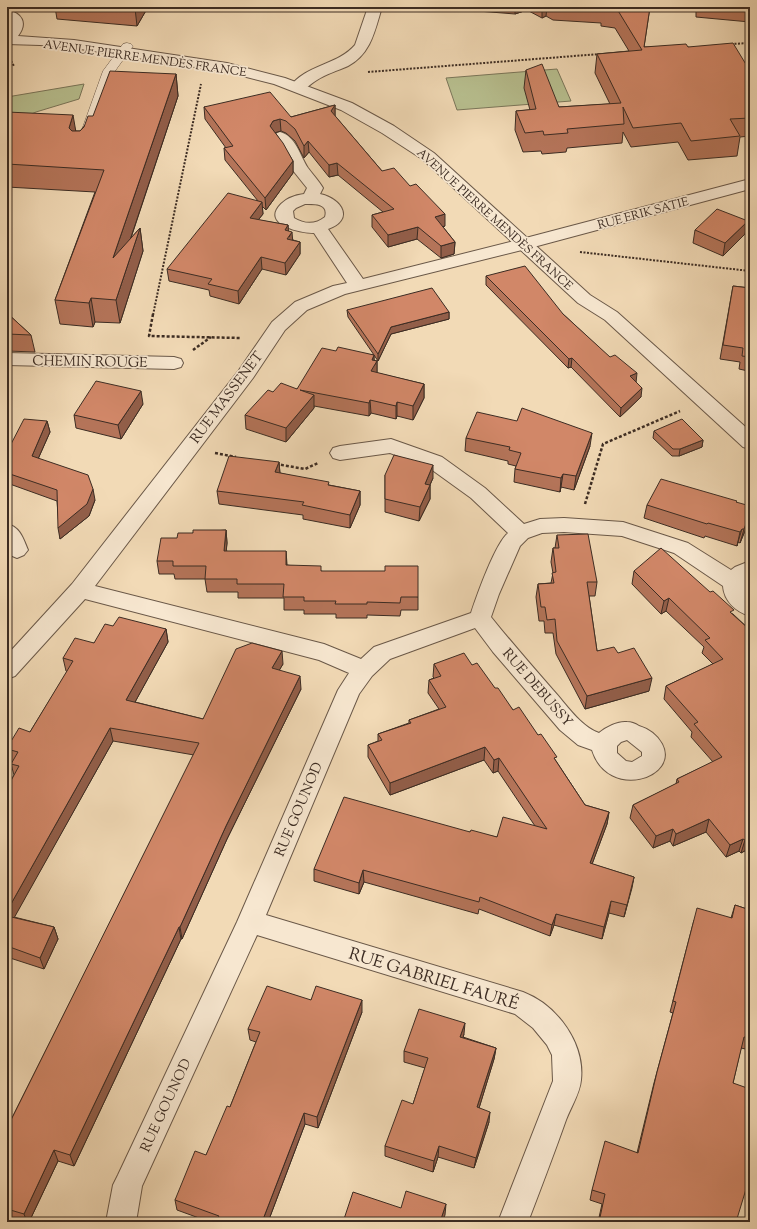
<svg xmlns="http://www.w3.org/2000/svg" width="757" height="1229" font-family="'Sorts Mill Goudy',serif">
<rect width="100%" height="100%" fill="#f2dab6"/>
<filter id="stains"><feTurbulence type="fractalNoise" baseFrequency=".005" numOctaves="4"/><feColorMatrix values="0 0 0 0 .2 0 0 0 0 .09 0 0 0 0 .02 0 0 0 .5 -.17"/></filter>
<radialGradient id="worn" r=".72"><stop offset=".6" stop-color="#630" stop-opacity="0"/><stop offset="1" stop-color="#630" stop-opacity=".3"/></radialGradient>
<!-- green -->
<g fill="#b8c090" stroke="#7a765a">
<path d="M557,69l14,32 -114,9 -11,-32z"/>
<path d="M84,84l-5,15 -43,13 -29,13v-28z"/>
</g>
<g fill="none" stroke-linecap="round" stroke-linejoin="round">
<defs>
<path id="service" d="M127,43l4,1 2,2 -18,25 -24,67 -2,3h-8l-2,-3 24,-67 20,-27z"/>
<g id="minor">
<path d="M368,7h14c-7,23 -11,47 -34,59 -11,5 -22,8 -31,14 -9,5 -13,13 -24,10l-3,-3c15,-22 48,-22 65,-42z"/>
<path d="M280,132c16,4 20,24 28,36 5,7 11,13 15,20l-3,6c23,5 34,26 8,35l35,50 155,-39 232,-61v10l-220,59 -185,46 -38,16 -22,20 -32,48 -158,208 229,58 37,15 13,-12 97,-34c6,-18 24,-69 37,-80l-37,-35 -43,-31 -38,-14 -50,7 -7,-2 -3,-5 3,-5 7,-2 51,-7 51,18 43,31 39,36 16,-5 24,-1 59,4 65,21 43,27 4,-3 15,-6v17l-5,3c0,7 0,11 5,16v19c-14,-4 -26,-15 -27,-30l-49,-33 -52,-17 -58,-4 -22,1 -14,5 -8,8 -21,48 -8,23c20,25 41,49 62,73 13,14 27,36 46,43 7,-6 19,-12 28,-11 4,0 9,2 12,4 10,3 18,9 23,18 18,34 -54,57 -70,6l-14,-5 -18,-15 -67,-78 -18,-24 -85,31 -18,17 -13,18 -93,221 257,77c34,13 62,51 58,88 -1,13 -10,27 -15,40 -12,34 -25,68 -38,102h-30l55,-141 -1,-26 -5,-10 -14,-17 -18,-14 -258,-79 -115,251 -6,36h-30l7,-37 5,-10 119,-253 101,-232 11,-17 -30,-13 -234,-61 -70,77 -8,3v-24l65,-71 167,-214 33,-48 23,-20 38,-16 14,-3 -33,-50c-15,0 -53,-9 -33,-29 6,-6 15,-9 23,-10l3,-6 -16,-20 -6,-14 -13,-17 2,-3zM305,204c9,0 24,-1 20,13 -10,8 -21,7 -31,1l-1,-7 3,-3zM627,740l15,12v4l-10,6 -6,-1 -9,-8v-7l4,-4z"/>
<path d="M7,353l167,4 7,2 2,4 -2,4 -7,2 -167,-4z"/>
<path d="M7,524c13,3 16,14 21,26l-4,5 -7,3 -7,-3 -3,-4z"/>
</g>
<path id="tertiary" d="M7,10c15,3 21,13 11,26l56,4 153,23 58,15 67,25 42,23 40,27 156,142 27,17 133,119v18l-7,-2 -138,-127 -27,-17 -156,-144 -40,-26 -41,-23 -67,-26 -47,-12 -153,-24 -34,-3 -33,-1v-14l2,-5z"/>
</defs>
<!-- service casing -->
<use href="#service" stroke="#6a5848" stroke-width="1"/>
<!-- minor casing -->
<use href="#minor" stroke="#6a5848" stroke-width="2"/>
<!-- tertiary casing -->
<use href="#tertiary" stroke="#6a5848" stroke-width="2"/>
<!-- path-far1 -->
<g stroke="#3c2c23" stroke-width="2" stroke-dasharray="2 1.5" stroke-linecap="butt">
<path d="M731,44l19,-1"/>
<path d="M11,61l3,5"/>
<path d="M368,72l232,-18"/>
<path d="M580,252l170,19"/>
<path d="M153,315l48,-231"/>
</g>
<!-- path -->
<g stroke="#3c2c23" stroke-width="2.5" stroke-dasharray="3 2" stroke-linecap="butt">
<path d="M153,314l-4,22 92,2"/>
<path d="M193,350l18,-13"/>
<path d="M215,453l21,4"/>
<path d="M276,464l29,5 13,-6"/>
<path d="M585,504l18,-60 77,-33"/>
</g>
<!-- service -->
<use href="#service" fill="#f7e7d0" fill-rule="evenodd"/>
<!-- minor -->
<use href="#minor" fill="#f7e7d0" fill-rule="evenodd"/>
<!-- tertiary -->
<use href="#tertiary" fill="#f7e7d0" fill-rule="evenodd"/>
</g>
<!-- wall -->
<g fill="#b47459" stroke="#3c2c23">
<path d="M55,7h93l-11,19 -80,-7z"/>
<path d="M441,7h209l-6,40h44l62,24v65l-10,1 -3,19 -49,4 -10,-18 -47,5 -8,-15 -1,11 -55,5 -1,4 -24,2 -1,-3 -18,1 -8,-22 1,-19 14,-1 -6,-22 2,-18 33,37 51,-3 -15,-31 2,-19 32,-3 -14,-23 -14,-2v-3l-48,-3 -7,-4 -4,2 -15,-8 -12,4 -74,-6z"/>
<path d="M696,7h54v15l-54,-5z"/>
<path d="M176,74l2,22 -47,142 9,-10 3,23 -23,72 -25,-1 -2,5 -33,-3 -5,-24 40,-108 -88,-5v-75l69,19h4l13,-15z"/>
<path d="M335,105v11l47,55 63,55 -2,1 12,15 -1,12 -13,4 -24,-19 -29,8 -16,-20v-12l11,-3 -45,-37 -9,2 -20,-25 -5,6 -9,-17 -9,-8 -5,-2 -6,1 18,29v12l-27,37 -4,-4 1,8 -5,6 30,5v6l5,9 7,2v12l-14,21 -24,-6 -23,35 -29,-8 -1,-6 -40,-9 -2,-12 91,-68 -33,-41 -1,-12h2l-21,-29 -1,-12 87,10z"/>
<path d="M695,230l50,4 -22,22 -30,-13z"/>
<path d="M486,276l77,38 73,68 5,15 -21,20 -49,-50 -3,1 -82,-83z"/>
<path d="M733,286l17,2v86h-3l1,-3 -9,-2 1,-7 -20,-3z"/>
<path d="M347,310l102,2v7l-58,15 -13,27 -4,-6v5l3,1v12l47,11v14l-11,22 -16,-4 -1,3 -25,-6 -2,3 -55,-10v2l-28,34 -40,-13 -1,-14 28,-23 24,-3 39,-38 38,4 -26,-38z"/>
<path d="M7,313l24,22 4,17 -28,-1z"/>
<path d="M143,404l-22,35 -45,-11 -2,-13z"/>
<path d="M47,421l3,11 -12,27 57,41 -6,16 -29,23 -3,-38 -50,-18v-38l3,1z"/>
<path d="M654,431l49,9 -1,7 -23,9h-7l-19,-18z"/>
<path d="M466,438l124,8 -16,44 -13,-3 -1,5 -46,-10 1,-13 1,-3 -8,-2v-3l-43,-10z"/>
<path d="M279,462l1,11 49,12 31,6v14l-10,23 -47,-9v-4l-84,-11 -2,-13z"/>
<path d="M385,475l48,3 -3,7v14l-11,22 -34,-9z"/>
<path d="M737,502l12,19 -9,22 -2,-1 -1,4 -32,-10 -1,2 -60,-20 3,-13z"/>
<path d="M226,530l1,13 -1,8 61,14 34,6 97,26v13h-17l-1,6 -33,-1v3h-31v-4h-32v-4h-20v-12h-46v-6h-31l-2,-13h-30l-1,-5h-15l-2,-13 20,-23 16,-5z"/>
<path d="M557,535l40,47 -2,14h-6l8,55 21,2 31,38 -64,18 -29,-55 -3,-21h-8l-1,-12h-5l-3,-24 2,-13 13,-1 2,-10 -2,-11 2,-14h2z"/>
<path d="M634,571l99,43 17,16v218l-9,5 -2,-2 -13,6 -20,-25 -33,14 -3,-5 -17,7 -23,-30 3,-13 43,-21 1,-5 36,-17 -22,-25 1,-5 -28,-33 2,-13 47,-22 -11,-11 2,-6 -38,-36 -5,3 -29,-30z"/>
<path d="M113,626l53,3 2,13 -33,60 68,17 80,-55 -4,6 22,19 -74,150 -45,100h-1l-107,227 -16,-5 -29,61h-7l-15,-5v-89l187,-373 -81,-14 -99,176 40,10 4,12 -14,30 -37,-12v-169l7,-13 -3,-11 2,-2 -3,-1 -3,-11v-2l23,-16 37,-60 -1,-1 -3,-13 31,-15z"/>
<path d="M434,664l38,1 23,23 18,22 25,25 18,26 29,44 24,7 -2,12 -15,40 42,13 -10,40 -15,-4 -7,26 -48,-14 -4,11 -71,-27 -1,5 -114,-32 -5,12 -45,-13v-12l156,-37 27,5 38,-11 -37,-55 -5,2 -9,-13 -94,35 -22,-38v-12l10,-4v-7l31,-11v-3l30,-11 -11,-16 1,-13 5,-2 -1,-1z"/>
<path d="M735,905l15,5v140l-9,-2 -8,35 3,139h-138l4,-18 -12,-4 2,-10 45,-37 17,-70 19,-70 -3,-1 24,-92 37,-2z"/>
<path d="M311,1000l51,12 -44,116 -13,-4 -37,98h-58l-33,-12 -2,-10 31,-45 24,-48 26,-65 -6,-2 -2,-11z"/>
<path d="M464,1034l-1,3 33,11 -2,11 -15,49 10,14 -15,46 -36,-11 -5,15 -48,-16v-10l28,-42 12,-36 -21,-6v-11z"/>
</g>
<!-- shaded-wall -->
<g fill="#925e49" stroke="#3c2c23">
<path d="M135,7h13l-11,19 -2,-18z"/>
<path d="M515,7h12v3l-12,4z"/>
<path d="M542,7h5l-1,9 -4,2z"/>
<path d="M176,74l2,22 -62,186 -3,-24z"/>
<path d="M335,105v12l-4,-6z"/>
<path d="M73,115l4,23 -8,-10z"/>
<path d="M280,119l1,12 -7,2 -4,-7 3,-5z"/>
<path d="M308,141l1,11 -5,6v-12z"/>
<path d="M293,161v12l-27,37 -1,-12z"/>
<path d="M337,163l1,12 -9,2v-12z"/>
<path d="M262,202l1,12 -13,16v-12z"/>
<path d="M445,214v12l-10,3v-12z"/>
<path d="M748,221l-3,13 -22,22 2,-13z"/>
<path d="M288,225l1,12 3,-5 1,12 -5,7 -3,-21z"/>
<path d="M418,227l-1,12 -29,8v-12z"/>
<path d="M140,228l3,23 -23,72 -4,-23z"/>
<path d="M300,242v12l-14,21 -1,-12z"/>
<path d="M455,242l-1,12 -13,4v-12z"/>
<path d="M261,257l1,12 -23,35 -1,-13z"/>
<path d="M91,298l4,24 -2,5 -4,-24z"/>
<path d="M449,312v7l-58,15 -13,27v-7l13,-27z"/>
<path d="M374,355v11l3,-5v14l-6,-4 1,-11z"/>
<path d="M572,358l-1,9 -3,1 1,-9z"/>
<path d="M637,373l-1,10 -6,-7z"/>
<path d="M424,384v14l-11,22v-14z"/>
<path d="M642,388l-1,9 -21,20 1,-9z"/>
<path d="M141,391l2,13 -22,35 -3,-14z"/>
<path d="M314,395v13l-28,34v-14z"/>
<path d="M370,400l1,13 -2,3v-13z"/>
<path d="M397,402v14l-1,3v-13z"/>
<path d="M47,421l3,11 -16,36 -2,-12z"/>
<path d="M592,433l-2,13 -16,44 2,-14z"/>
<path d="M703,440l-1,7 -23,9 1,-7z"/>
<path d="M279,462l1,13 -5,-3z"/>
<path d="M433,465v13l-9,20 1,-14z"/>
<path d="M563,474l-2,13 -1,5 1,-14z"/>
<path d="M430,485v14l-11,22 1,-14z"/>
<path d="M93,489l2,11 -6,16 -29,23 -2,-11z"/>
<path d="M360,491v14l-10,23v-13z"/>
<path d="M750,513l-1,8 -9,22 4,-14z"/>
<path d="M742,529l-4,13 -1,4 3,-14z"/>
<path d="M226,530l1,13 -2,21 -1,-13z"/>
<path d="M286,551l1,13 -1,14z"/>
<path d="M669,598l-3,13 -5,3 3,-13z"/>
<path d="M166,629l2,13 -39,71 -3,-13z"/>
<path d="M282,651l1,13 -10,17 -1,-13z"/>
<path d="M300,676l1,13 -74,150 -45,100 -2,-12 46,-101z"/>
<path d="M652,678l-3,13 -64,18 2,-13z"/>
<path d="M110,728l3,13 -104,186 -2,-5v-11z"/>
<path d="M485,747l-1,13 -94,35v-12z"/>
<path d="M499,758l-1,13 -5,2 1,-13z"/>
<path d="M609,812l-2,12 -19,51 2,-12z"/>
<path d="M709,819l-3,13 -33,14 3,-12z"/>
<path d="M673,829l-3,12 -17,7 3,-12z"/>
<path d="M750,838v10l-9,5 4,-13z"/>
<path d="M743,839l-4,12 -13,6 4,-12z"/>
<path d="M363,870l1,12 -5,12v-11z"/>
<path d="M634,877l-2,11 -8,29z"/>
<path d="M611,901l-2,12 -7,26 2,-12z"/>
<path d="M556,914l-2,11 -4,11 2,-11z"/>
<path d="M54,927l4,12 -14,30 -4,-11z"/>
<path d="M179,927l2,12 -107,227 -4,-11z"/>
<path d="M362,1000v12l-44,116 -1,-11z"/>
<path d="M465,1023l-1,11 -4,14v-11z"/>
<path d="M496,1048l-2,11 -18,59 1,-11z"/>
<path d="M490,1112l-1,10 -15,46 2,-10z"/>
<path d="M304,1113l1,11 -37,98h-6z"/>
<path d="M439,1146l-1,11 -5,15 1,-11z"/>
<path d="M54,1150l4,11 -29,61h-2l-3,-8z"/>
<path d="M446,1204l-1,11 -3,7h-2z"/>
</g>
<!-- building -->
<g fill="#d18768" stroke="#3c2c23">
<path d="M123,7h12v1z"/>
<path d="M603,7h47l-6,40 42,-3 2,3 45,-4 17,28v47l-20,1 10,17 -49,5 -10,-18 -48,5 -10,-21 1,17 -57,5 1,4 -24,2 -1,-4 -18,2 -9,-22 20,-2 -10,-39 16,-6 17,43 62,-4 -24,-49 45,-4 -25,-41 -14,-1z"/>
<path d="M110,71l66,3 -63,184 27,-30 -24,72 -25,-2 -2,5 -34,-3 49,-130 -97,-6v-52l66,3 -4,13 3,3h8l4,-4 4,-11h5z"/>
<path d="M270,92l21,25 44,-12 -4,6 51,60 12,-3 16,18 6,-2 29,30 -10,3 20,25 -14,4 -23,-19 -30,8 -16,-20 22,-6 -57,-46 -8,2 -21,-24 -4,5 -9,-17 -9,-8 -6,-2 -7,2 -3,5 13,17 10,18 -28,37 -41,-50 9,-2 -29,-39z"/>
<path d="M228,193l34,9 -12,16 38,7 -3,5 7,2 -5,7 13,3 -15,21 -24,-6 -23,34 -30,-7 4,-5 -45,-10z"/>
<path d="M717,209l31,12 -23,22 -30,-13z"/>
<path d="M525,266l38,48 47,43 5,-2 22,18 -7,3 12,12 -21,20 -49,-50 -3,1 -83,-83z"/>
<path d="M733,286l17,2v69l-8,-1 1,-8 -20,-3z"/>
<path d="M432,288l17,24 -58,15 -13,27 -31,-44z"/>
<path d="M7,313l24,22 -24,-1z"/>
<path d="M338,347l36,8 -2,5 5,1 -6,10 53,13 -11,22 -16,-4 -1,4 -26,-6 -1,3 -69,-13 14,5 -28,33 -41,-13 23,-25 5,2 8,-9 16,6 25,-41 14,3z"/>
<path d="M96,381l45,10 -23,34 -44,-10z"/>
<path d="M522,408l70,25 -16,43 -13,-2 -2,4 -46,-9 6,-16 -12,-3 1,-3 -44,-9 11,-26 40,9z"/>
<path d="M24,419l23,2 -15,35 56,19 5,14 -6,15 -29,24 -1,-38 -50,-17v-28l3,1z"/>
<path d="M682,419l21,21 -23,9h-7l-19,-18z"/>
<path d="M394,455l39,10 -8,19 5,1 -10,22 -35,-8v-24z"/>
<path d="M229,456l50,6 -4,10 54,10 -1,3 32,6 -10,24 -48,-10 2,-3 -87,-11z"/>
<path d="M661,479l76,22 -1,1 14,4v7l-6,16h-2l-2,3 -32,-9 -1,1 -60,-19z"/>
<path d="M193,530h33l-2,21h62v14l35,1v5h64v-5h33v31h-17l-1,6 -33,-1v2h-32l1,-3h-32v-4h-21l1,-13h-47v-5h-32l1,-13h-33v-5h-16l4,-23h16l1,-5h15z"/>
<path d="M588,534l9,48h-10l10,69 17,-4 4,6 16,-5 18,30 -65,18 -30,-55 -2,-22 -8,1 -2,-13h-4l-3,-23 16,-1 -2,-10 4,-1 -3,-24h6l-2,-13z"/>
<path d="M661,548l49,44 3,-1 21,19 -4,2 20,18v208l-5,2 -2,-1 -13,6 -21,-26 -33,15 -3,-5 -17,7 -23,-31 46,-23 -2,-3 45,-22 -28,-33 4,-2 -32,-36 57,-27 -18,-19 5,-2 -41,-40 -5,3 -30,-30z"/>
<path d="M119,617l47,12 -40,71 77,19 33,-70 16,-6 30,8 -10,17 28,8 -74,150 -46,101h-1l-109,228 -16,-5 -30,64 -17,-5v-81l192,-385 -89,-15 -103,183v-123l12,-22 -8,-2 7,-12 -11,-3v-1l12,-20 11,4 43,-71 -10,-3 12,-20 19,5 11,-19 8,2z"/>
<path d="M464,653l8,12 5,-2 18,25h3l15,22 6,-3 19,28 3,-1 16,23 -3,1 31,47 24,7 -19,51 44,14 -7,28 -16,-4 -7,26 -48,-13 -4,11 -72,-28 -1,5 -116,-32 -4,13 -45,-14 30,-72 126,35 1,-2 26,7 6,-20 44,12 -48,-71 -5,2 -9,-13 -95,36 -22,-38 14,-5 -4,-6 33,-11 -2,-3 37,-13 -17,-27 12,-4 -7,-12z"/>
<path d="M735,905l15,5v128l-6,-1 -11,46 17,6v87l-14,46h-137l6,-28 -13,-4 13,-49 33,12 19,-81 19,-70 -3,-1 24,-93 35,10z"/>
<path d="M7,916l47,11 -14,31 -33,-12z"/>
<path d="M267,986l44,14 5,-14 46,14 -45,117 -13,-4 -42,109h-46l3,-6 -44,-16 20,-49 11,4 21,-49 3,1 30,-75 -12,-3z"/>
<path d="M419,1009l46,14 -5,14 36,11 -19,59 13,5 -14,46 -37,-12 -5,15 -49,-15 17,-46 11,4 15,-46 -24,-7z"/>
<path d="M406,1191l40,13 -6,18h-97l10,-30 48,16z"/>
</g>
<g text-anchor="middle" stroke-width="3.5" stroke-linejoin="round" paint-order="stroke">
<!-- far-street labels -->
<g font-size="12" fill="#3c2c23" stroke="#f7e7d0">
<text transform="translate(145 58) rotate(8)" y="4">AVENUE PIERRE MENDÈS FRANCE</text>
<text transform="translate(643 213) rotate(-15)" y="4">RUE ERIK SATIE</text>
<text transform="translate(495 219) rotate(42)" y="4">AVENUE PIERRE MENDÈS FRANCE</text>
</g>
<!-- street labels -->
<g font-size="14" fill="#3c2c23" stroke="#f7e7d0">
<text transform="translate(90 361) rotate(1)" y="5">CHEMIN ROUGE</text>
<text transform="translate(226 397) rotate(-53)" y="5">RUE MASSENET</text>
<text transform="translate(538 687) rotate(49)" y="5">RUE DEBUSSY</text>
<text transform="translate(298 809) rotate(-67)" y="5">RUE GOUNOD</text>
<text transform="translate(165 1105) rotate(-65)" y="5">RUE GOUNOD</text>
</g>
<!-- near-street labels -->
<g font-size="17" fill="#3c2c23" stroke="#f7e7d0">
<text transform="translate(434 978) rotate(17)" y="6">RUE GABRIEL FAURÉ</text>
</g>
</g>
<!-- margin -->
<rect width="757" height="1229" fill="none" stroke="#f2dab6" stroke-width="24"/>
<rect x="8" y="8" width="741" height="1213" fill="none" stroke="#3c2c23" stroke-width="2"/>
<rect x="12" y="12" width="733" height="1205" fill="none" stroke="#3c2c23"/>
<rect width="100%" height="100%" filter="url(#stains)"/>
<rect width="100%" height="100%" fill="url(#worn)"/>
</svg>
